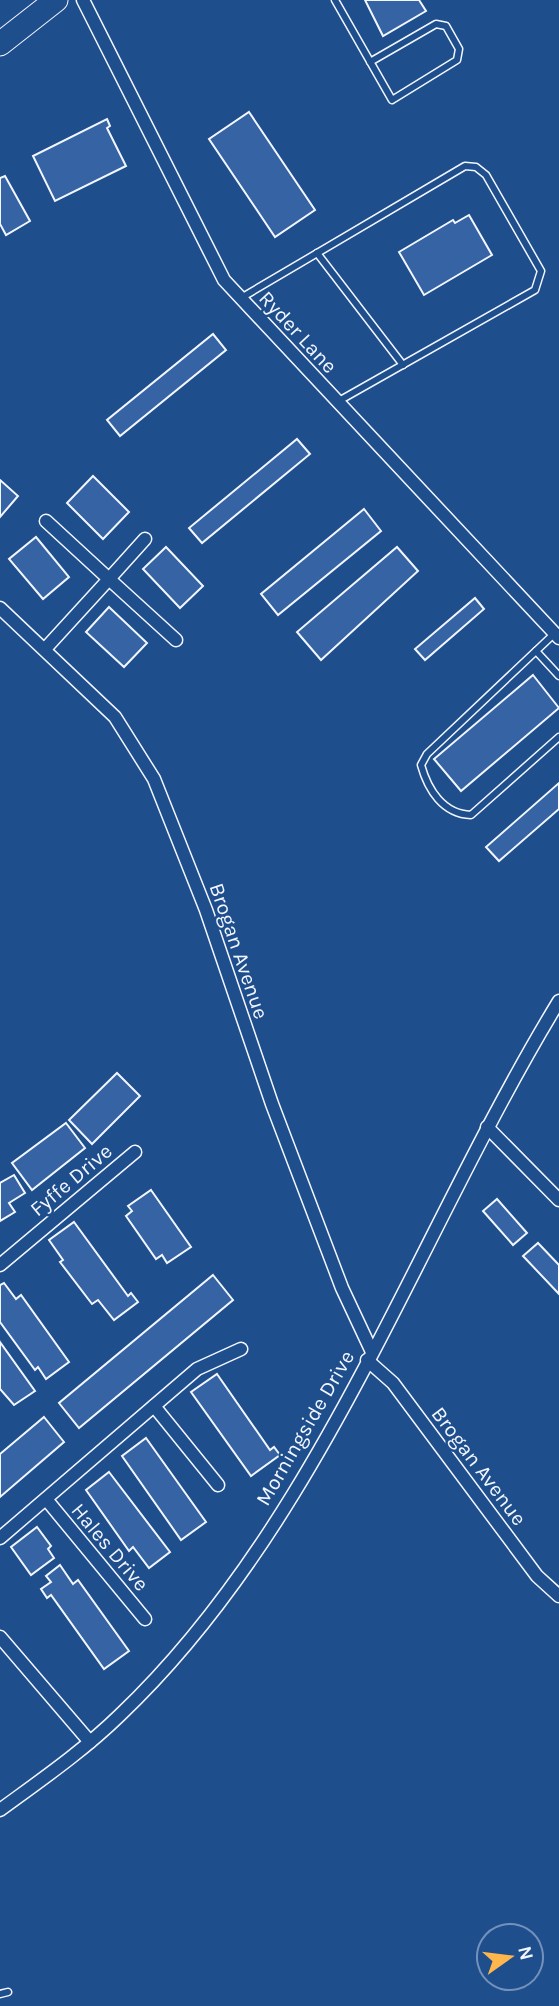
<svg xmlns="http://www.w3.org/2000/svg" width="559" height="2006" font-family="Karla,sans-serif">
<rect width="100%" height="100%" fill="#1f4e8c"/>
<!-- building -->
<g fill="#3563a3" stroke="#f2f6ff" stroke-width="2">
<path d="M365,0h54l7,11 -43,25z"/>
<path d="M249,112l66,98 -40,27 -66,-98z"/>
<path d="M107,119l3,7 -3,2 19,38 -71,35 -22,-45z"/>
<path d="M5,176l25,45 -24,14 -6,-11v-46z"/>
<path d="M469,215l23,40 -68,40 -25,-43 54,-32 2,3z"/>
<path d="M213,334l13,16 -106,86 -13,-16z"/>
<path d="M297,439l13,15 -108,89 -13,-15z"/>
<path d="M93,476l36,36 -26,27 -36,-36z"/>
<path d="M0,480l18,16 -18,21z"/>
<path d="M364,509l17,22 -103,84 -17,-21z"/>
<path d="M36,537l33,40 -26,22 -34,-40z"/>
<path d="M166,547l37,39 -23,22 -37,-39z"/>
<path d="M397,547l21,24 -97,89 -24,-28z"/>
<path d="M475,598l9,11 -59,51 -10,-11z"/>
<path d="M109,607l38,36 -23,24 -38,-35z"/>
<path d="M533,675l26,33 -98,83 -27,-32z"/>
<path d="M559,783v26l-60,52 -13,-14z"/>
<path d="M117,1073l23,23 -48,48 -23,-24z"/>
<path d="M66,1123l19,25 -53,42 -20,-27z"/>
<path d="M14,1175l11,18 -16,10 6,9 -15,9v-38z"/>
<path d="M151,1190l40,57 -24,16 -5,-8 -6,4 -30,-43 6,-5 -4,-5z"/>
<path d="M497,1199l30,34 -14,12 -30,-34z"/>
<path d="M74,1222l54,74 3,-3 7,9 -24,18 -16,-20 -6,4 -32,-42 3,-2 -14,-20z"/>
<path d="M538,1243l21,22v29l-36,-38z"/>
<path d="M213,1275l20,25 -154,128 -20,-25z"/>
<path d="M4,1283l12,16 5,-4 48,67 -23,17 -8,-12 -3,3 -35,-48v-37z"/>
<path d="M0,1342l35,49 -21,14 -14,-16z"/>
<path d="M217,1374l53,76 4,-3 6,8 -29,21 -60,-84z"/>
<path d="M44,1417l20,25 -64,55v-43z"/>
<path d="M146,1438l60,84 -25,18 -59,-84z"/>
<path d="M109,1472l61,80 -21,16 -16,-21 -4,4 -43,-61z"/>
<path d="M37,1527l14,19 -3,3 6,9 -23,17 -20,-28z"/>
<path d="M60,1565l13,19 5,-4 51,71 -25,18 -53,-74 -4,3 -6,-9 10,-7 -5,-6z"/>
</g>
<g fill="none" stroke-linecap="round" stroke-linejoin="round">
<defs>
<g id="lane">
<path d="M335,0l57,100 65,-40 2,-11 -13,-23 -10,-2 -66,38"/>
<path d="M317,253l86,112"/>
<path d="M241,298l224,-132 11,1 10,8 55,96 -6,19 -198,112"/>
<path d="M555,633l-128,121 -6,11c7,25 22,49 50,50l88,-78"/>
<path d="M536,651l23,25"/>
<path d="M0,1994l8,-2"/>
</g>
<g id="street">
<path d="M83,0l141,280 335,358"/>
<path d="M46,521l63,58 36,-40"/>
<path d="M0,608l115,109 39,62 52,131 66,194 70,184 30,64"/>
<path d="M45,649l64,-70 67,61"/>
<path d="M487,1127l72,73"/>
<path d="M0,1265l135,-113"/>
<path d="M367,1360l26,23 144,193 22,20"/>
<path d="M154,1406l64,79"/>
<path d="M46,1499l99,120"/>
<path d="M0,1538l197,-169 44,-20"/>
<path d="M0,1637l90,105"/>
<path d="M0,1810c41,-30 83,-59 120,-95 201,-191 297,-481 439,-714"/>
</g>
<path id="highway" d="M0,44l56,-44"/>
</defs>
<!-- lane casing -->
<use href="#lane" stroke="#f2f6ff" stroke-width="9"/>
<!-- street casing -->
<use href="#street" stroke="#f2f6ff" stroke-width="15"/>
<!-- highway casing -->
<use href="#highway" stroke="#f2f6ff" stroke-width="25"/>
<!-- lane -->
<use href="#lane" stroke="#1f4e8c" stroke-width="6"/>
<!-- street -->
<use href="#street" stroke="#1f4e8c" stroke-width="12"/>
<!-- highway -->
<use href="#highway" stroke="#1f4e8c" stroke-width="23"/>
</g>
<g text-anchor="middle" stroke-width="5" stroke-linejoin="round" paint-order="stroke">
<!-- street labels -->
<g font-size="21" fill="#f2f6ff" stroke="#1f4e8c">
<text transform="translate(298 332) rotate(47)" y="7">Ryder Lane</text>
<text transform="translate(239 951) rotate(71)" y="7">Brogan Avenue</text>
<text transform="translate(71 1180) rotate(-40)" y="7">Fyffe Drive</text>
<text transform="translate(305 1428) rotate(-60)" y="7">Morningside Drive</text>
<text transform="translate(479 1466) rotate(53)" y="7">Brogan Avenue</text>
<text transform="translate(110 1547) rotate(50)" y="7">Hales Drive</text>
</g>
</g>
<!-- north arrow -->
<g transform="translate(510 1957) rotate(76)"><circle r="33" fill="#1f4e8c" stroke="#7391ba" stroke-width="2"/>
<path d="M0-5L12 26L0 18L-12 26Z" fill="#ffb74d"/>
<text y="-10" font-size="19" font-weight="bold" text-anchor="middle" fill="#f2f6ff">N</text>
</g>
</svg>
